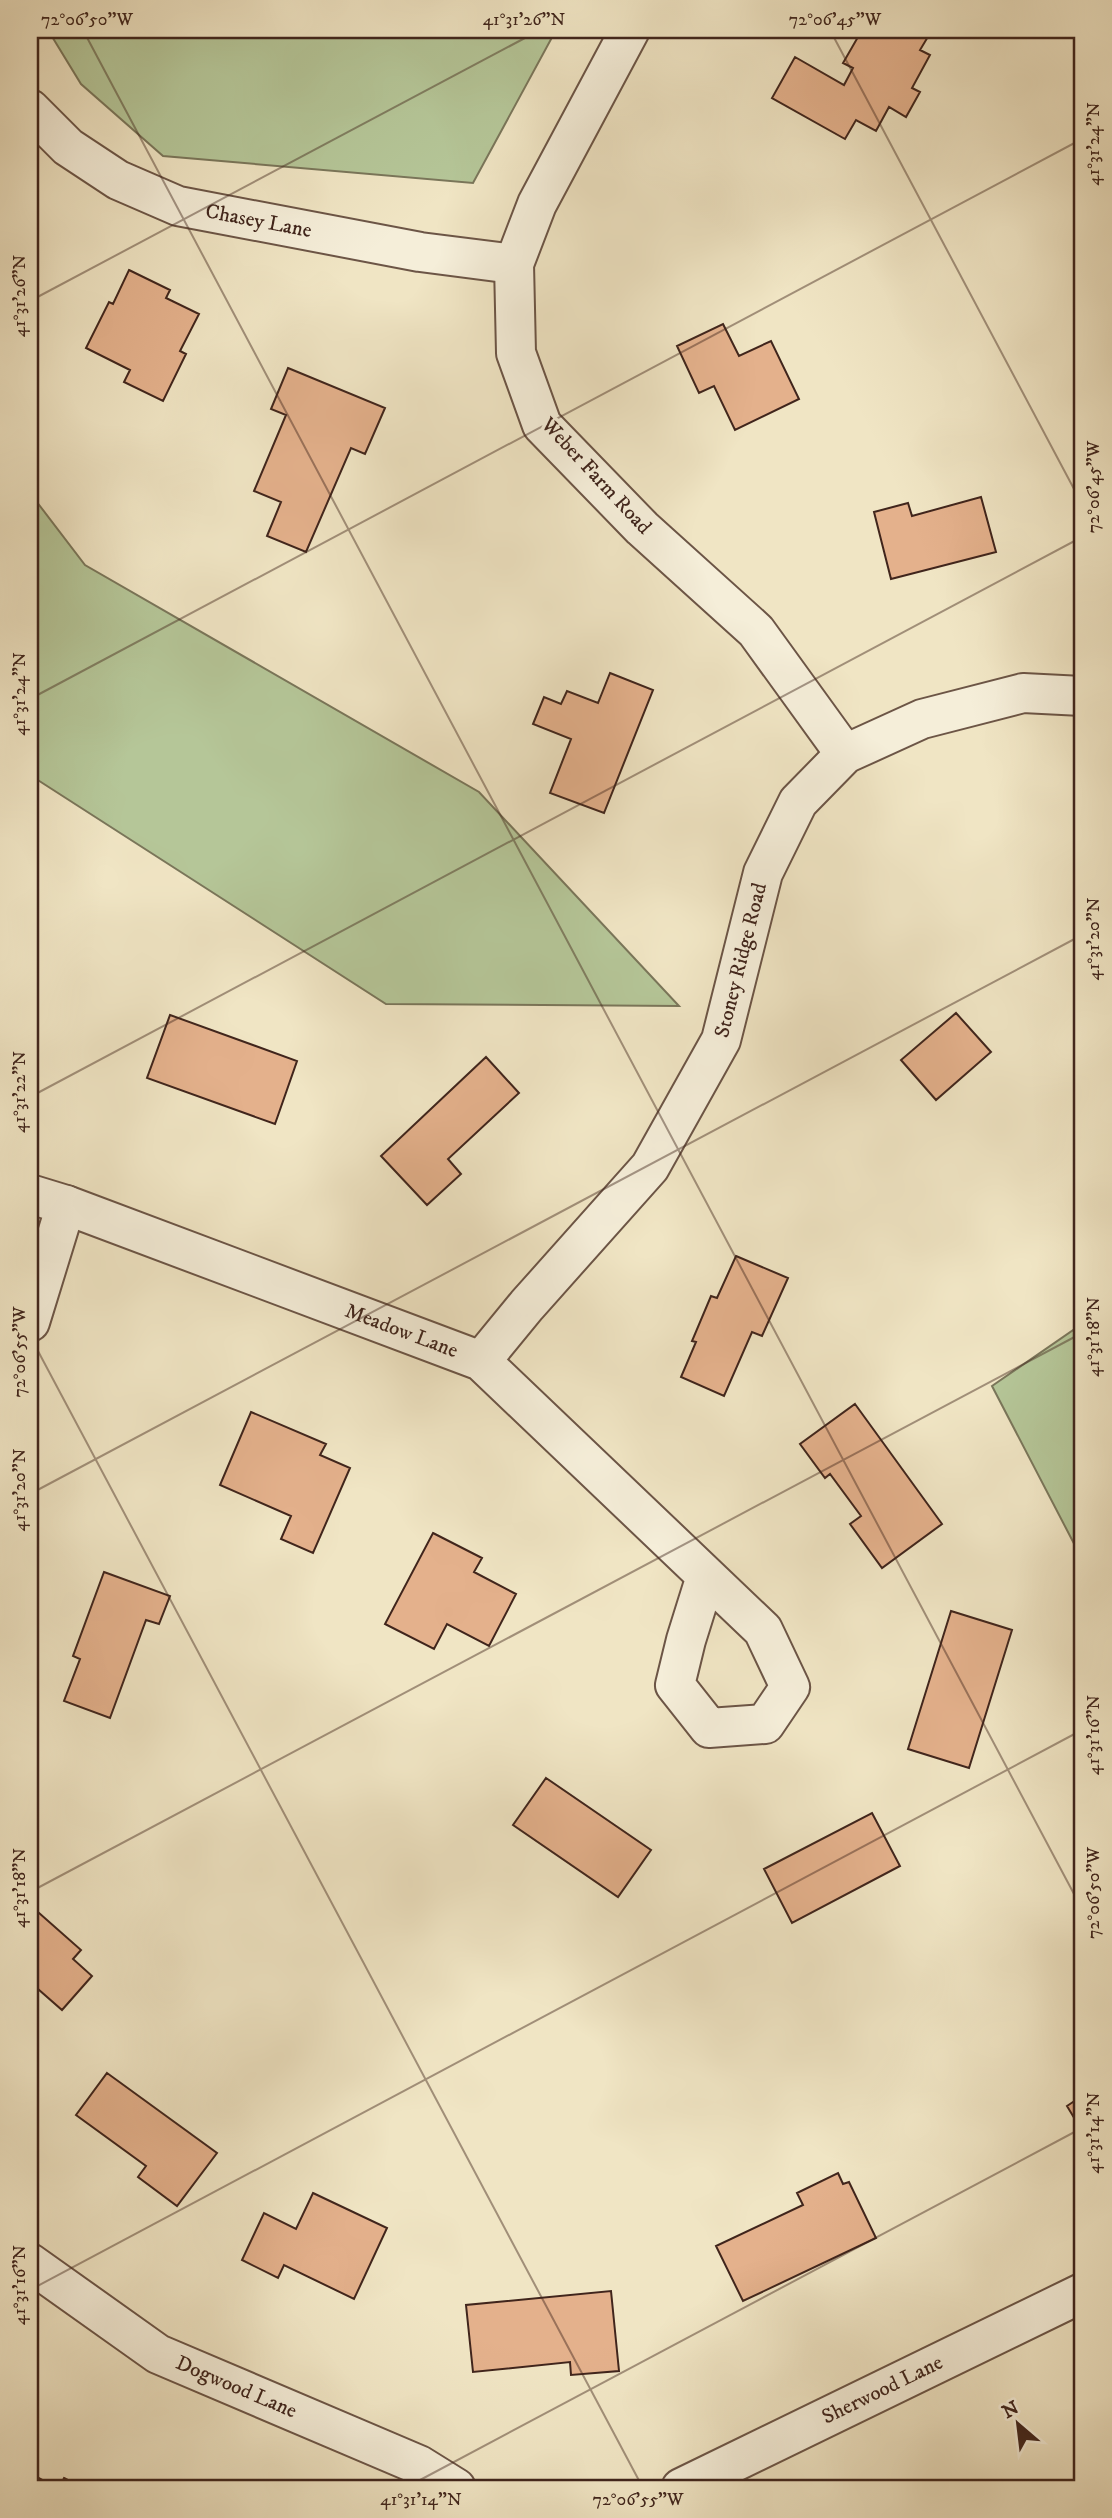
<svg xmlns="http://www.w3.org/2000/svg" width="1112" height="2518" font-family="'IM FELL DW Pica',serif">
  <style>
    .green { fill: #b5c698; stroke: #7a765a; stroke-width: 2 }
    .building { fill: #e4b18c; stroke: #40251c; stroke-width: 2 }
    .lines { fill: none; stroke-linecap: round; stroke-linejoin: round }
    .minor-casing { stroke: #6c5546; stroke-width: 42 }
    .minor { stroke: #f5eed9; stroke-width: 38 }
    .ticks { fill: none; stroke: #40251c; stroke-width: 2; stroke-opacity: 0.45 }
    .labels { text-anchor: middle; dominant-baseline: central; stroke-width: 7; stroke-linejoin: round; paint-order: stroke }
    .street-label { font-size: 21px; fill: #40251c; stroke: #f5eed9 }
    .neatline { fill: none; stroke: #40251c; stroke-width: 2.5 }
    .ticks-label { font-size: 18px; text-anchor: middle; fill: #40251c }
  </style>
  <rect width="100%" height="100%" fill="#f0e5c4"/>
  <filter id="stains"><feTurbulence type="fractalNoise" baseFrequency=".00286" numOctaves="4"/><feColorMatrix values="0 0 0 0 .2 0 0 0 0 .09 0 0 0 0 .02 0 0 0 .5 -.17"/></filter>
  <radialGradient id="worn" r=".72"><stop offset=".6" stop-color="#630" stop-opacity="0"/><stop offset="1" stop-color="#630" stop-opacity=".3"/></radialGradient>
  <path class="green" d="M48,30H556L473,183L163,156L81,84Z
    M30,493L85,565L479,792L679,1006L386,1004L30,775Z
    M1082,1324V1559L992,1386Z"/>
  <path class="building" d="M862,30H932L920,50L930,55L912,88L920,92L906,117L889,107L876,131L856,120L845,139L772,98L795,57L844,85L853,68L843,63Z
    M129,270L170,290L166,298L199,314L180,351L186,354L163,401L124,382L130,370L86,348L109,302L113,304Z
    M723,324L739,356L771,341L799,399L735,430L714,386L699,393L677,346Z
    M288,368L385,408L365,454L351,448L306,552L267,536L281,502L254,491L286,415L271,409Z
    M981,497L996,552L891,579L874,512L908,503L912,516Z
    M610,673L653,690L604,813L550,793L571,739L533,724L544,697L561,704L567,691L598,703Z
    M956,1013L991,1052L936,1100L901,1060Z
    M170,1015L297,1061L275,1124L147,1078Z
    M486,1057L519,1093L448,1159L461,1174L427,1205L381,1156Z
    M736,1256L788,1278L762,1336L752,1332L724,1396L681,1377L696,1342L692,1341L711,1296L717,1298Z
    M855,1404L942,1524L882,1568L850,1524L861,1516L830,1474L825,1478L800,1444Z
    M251,1412L326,1444L320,1455L350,1468L313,1553L281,1539L291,1516L220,1485Z
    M433,1533L482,1558L474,1572L516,1594L489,1646L447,1624L434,1649L385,1624Z
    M104,1572L170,1596L159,1624L146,1620L110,1718L64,1701L80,1659L73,1656Z
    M951,1611L1012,1630L969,1768L908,1749Z
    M546,1778L651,1850L618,1897L513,1825Z
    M872,1813L900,1866L792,1923L764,1869Z
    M30,1905L81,1950L73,1959L92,1976L62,2010L30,1982Z
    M107,2073L217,2153L177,2206L138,2177L146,2166L76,2115Z
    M1082,2096V2131L1067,2106Z
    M838,2173L843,2184L849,2182L876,2238L743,2301L716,2246L803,2205L797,2193Z
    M313,2193L387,2228L354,2299L284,2265L278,2278L242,2260L264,2213L296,2229Z
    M611,2291L619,2371L571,2375L570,2362L473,2372L466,2305Z
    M30,2473L57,2488H30Z
    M64,2478L83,2488H59Z"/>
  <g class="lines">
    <defs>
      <g id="minor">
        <path d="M630,30L537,204L514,264L516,353L542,425L642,528L756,631L845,754"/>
        <path id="s1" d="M30,109L68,147L118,180L178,206L420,252L514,264"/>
        <path id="s2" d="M30,1194L66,1205L481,1361L763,1630L790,1687L765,1724L709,1728L675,1685L686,1640L706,1576"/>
        <path d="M30,1322L66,1205"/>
        <path id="s3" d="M481,1361L527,1305L650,1167L721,1040L763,873L798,802L845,754L922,719L1023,693L1082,696"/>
        <path id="s4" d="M30,2263L158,2354L419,2465L456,2488"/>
        <path id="s5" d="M681,2488L1082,2293"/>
      </g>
    </defs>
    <use href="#minor" class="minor-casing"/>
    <use href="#minor" class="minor"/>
  </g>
  <path class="ticks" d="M83,30L1082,1909M830,30L1082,504M30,301L540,30M30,699L1082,139M30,1097L1082,537M30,1336L643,2488M30,1494L1082,935M30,1892L1082,1333M30,2290L1082,1730M405,2488L1082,2128"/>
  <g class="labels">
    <g class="street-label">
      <text stroke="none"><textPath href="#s1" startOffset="261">Chasey Lane</textPath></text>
      <text transform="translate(596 476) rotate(47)">Weber Farm Road</text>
      <text stroke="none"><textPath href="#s3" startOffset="485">Stoney Ridge Road</textPath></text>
      <text stroke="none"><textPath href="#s2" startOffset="396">Meadow Lane</textPath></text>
      <text stroke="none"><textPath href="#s4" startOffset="242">Dogwood Lane</textPath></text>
      <text stroke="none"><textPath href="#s5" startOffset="224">Sherwood Lane</textPath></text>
    </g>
  </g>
  <rect width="1112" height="2518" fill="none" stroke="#f0e5c4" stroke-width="77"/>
  <g transform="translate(1018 2424) rotate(332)" stroke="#f5eed9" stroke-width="5" paint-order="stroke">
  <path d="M0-5L12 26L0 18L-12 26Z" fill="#40251c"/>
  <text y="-10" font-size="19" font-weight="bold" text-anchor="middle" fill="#40251c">N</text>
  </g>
  <rect x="38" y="38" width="1036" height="2442" class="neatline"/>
  <g class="ticks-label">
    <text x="87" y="25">72°06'50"W</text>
    <text x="524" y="25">41°31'26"N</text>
    <text x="835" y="25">72°06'45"W</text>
    <text transform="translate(1093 144) rotate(-90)" y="6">41°31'24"N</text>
    <text transform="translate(19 296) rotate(-90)" y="6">41°31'26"N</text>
    <text transform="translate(1093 487) rotate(-90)" y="6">72°06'45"W</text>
    <text transform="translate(19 694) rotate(-90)" y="6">41°31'24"N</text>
    <text transform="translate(1093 939) rotate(-90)" y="6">41°31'20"N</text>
    <text transform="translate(19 1092) rotate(-90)" y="6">41°31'22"N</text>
    <text transform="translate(1093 1337) rotate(-90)" y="6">41°31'18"N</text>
    <text transform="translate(19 1352) rotate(-90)" y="6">72°06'55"W</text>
    <text transform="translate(19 1490) rotate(-90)" y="6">41°31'20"N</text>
    <text transform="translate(1093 1735) rotate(-90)" y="6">41°31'16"N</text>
    <text transform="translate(19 1888) rotate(-90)" y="6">41°31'18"N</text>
    <text transform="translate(1093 1893) rotate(-90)" y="6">72°06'50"W</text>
    <text transform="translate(1093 2133) rotate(-90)" y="6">41°31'14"N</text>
    <text transform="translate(19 2285) rotate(-90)" y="6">41°31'16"N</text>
    <text x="421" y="2505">41°31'14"N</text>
    <text x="638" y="2505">72°06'55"W</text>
  </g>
  <rect width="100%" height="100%" filter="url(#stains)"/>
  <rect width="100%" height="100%" fill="url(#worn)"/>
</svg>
